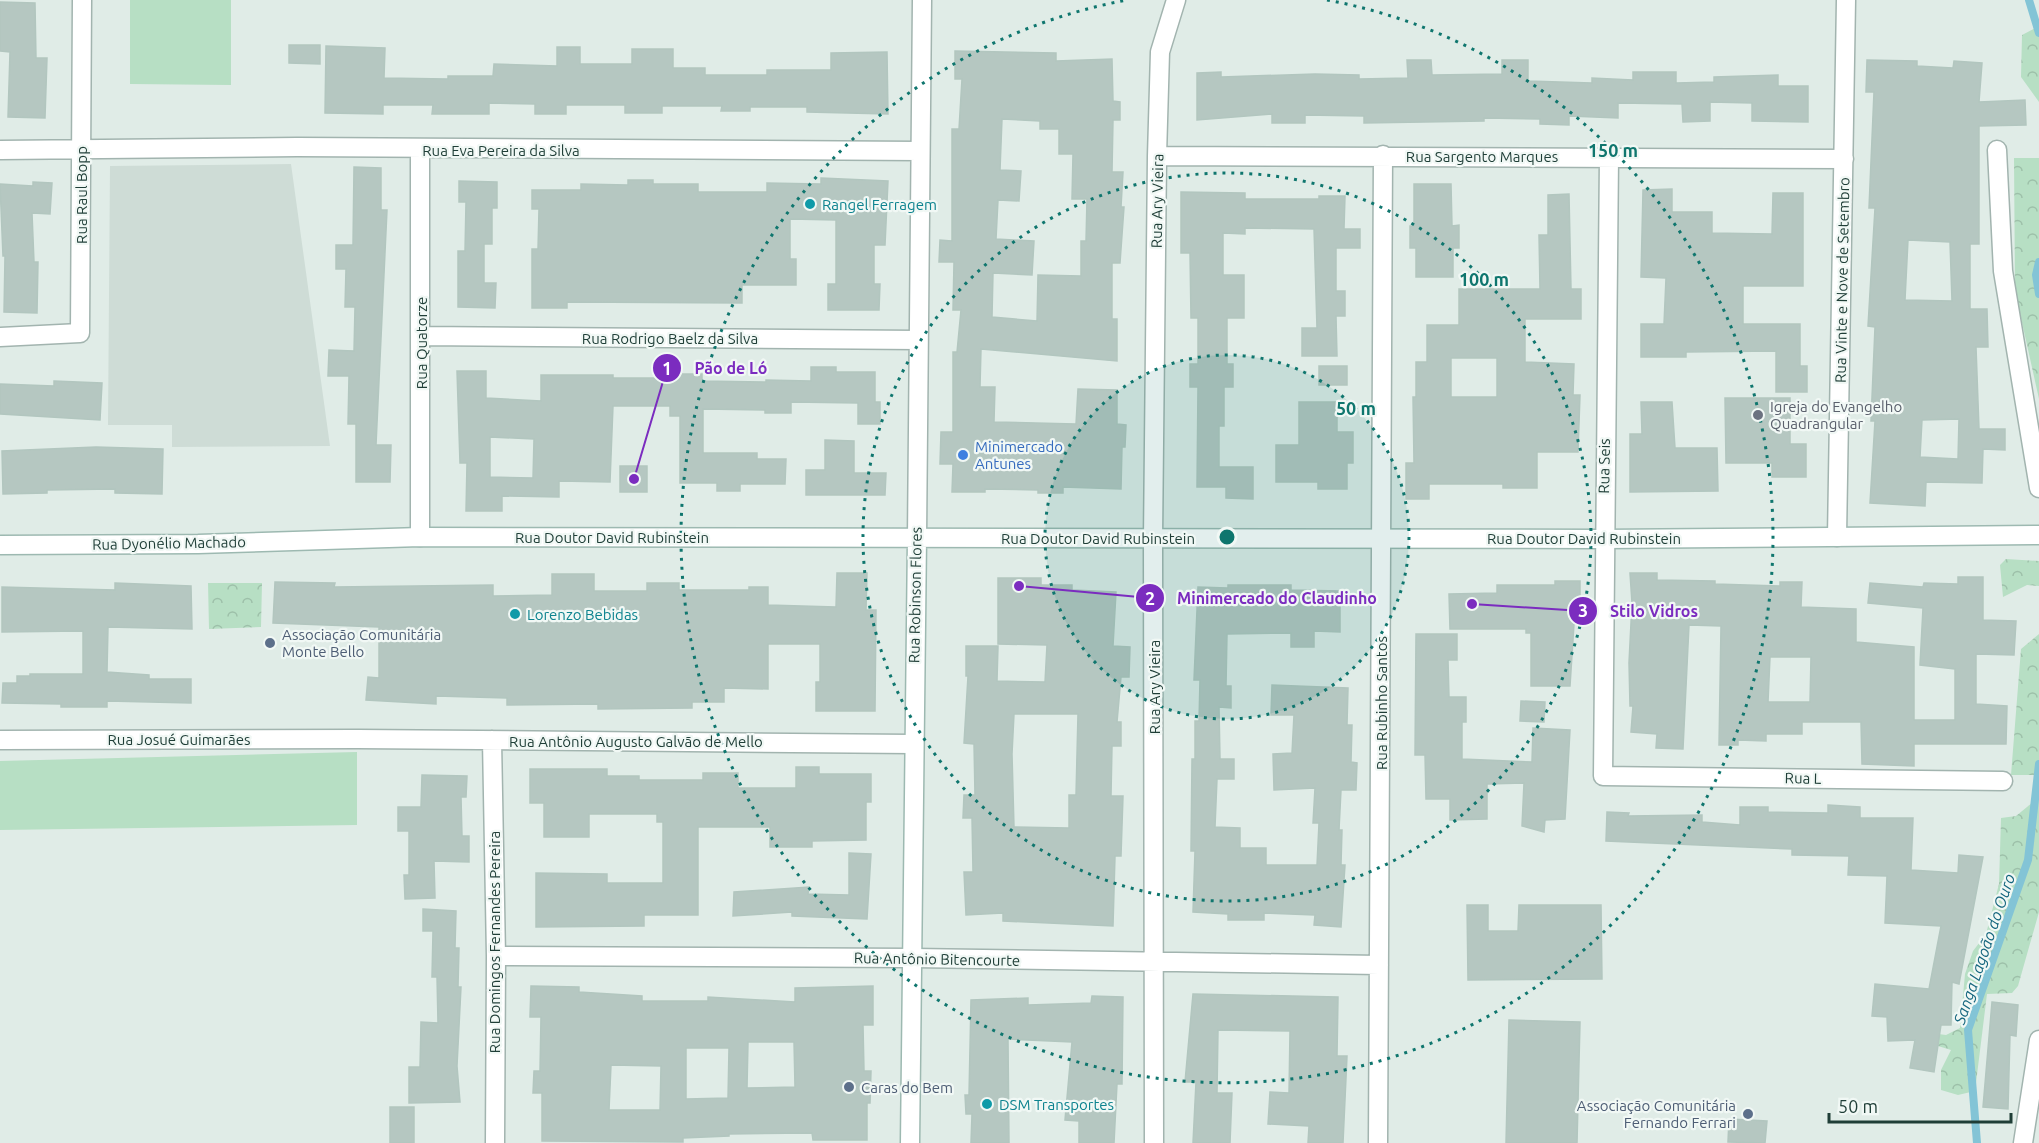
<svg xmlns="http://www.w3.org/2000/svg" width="2039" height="1143" font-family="Ubuntu,sans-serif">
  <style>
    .built { fill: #cedcd6 }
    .green { fill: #b7dfc4 }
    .forest { fill: url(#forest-crowns) }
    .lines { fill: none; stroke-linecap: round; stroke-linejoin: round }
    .stream { stroke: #83c4d6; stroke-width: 8 }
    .building { fill: #b5c7c1; stroke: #b2c6bf; stroke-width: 1.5; fill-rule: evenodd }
    .street-casing { stroke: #a2b4af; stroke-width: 21 }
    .secondary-casing { stroke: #9db9b1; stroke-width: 21 }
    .street { stroke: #fff; stroke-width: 18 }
    .secondary { stroke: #fff; stroke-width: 18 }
    .ring { fill: none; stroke: #0f766e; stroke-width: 3; stroke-dasharray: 3 6 }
    .culture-dot { fill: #0f9aa8; stroke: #f1f8f5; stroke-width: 2 }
    .worship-dot { fill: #6b7280; stroke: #f1f8f5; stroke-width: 2 }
    .shop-dot { fill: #3f7fe0; stroke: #f1f8f5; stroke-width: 2 }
    .service-dot { fill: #5c6f8a; stroke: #f1f8f5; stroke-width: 2 }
    .labels { text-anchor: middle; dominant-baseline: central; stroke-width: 4.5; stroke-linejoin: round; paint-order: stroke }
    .street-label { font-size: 15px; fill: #1f3e37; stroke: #f1f8f5 }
    .culture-label { font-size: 15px; fill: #0d838f; stroke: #f1f8f5; text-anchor: start }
    .worship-label { font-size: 15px; fill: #5b616d; stroke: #f1f8f5; text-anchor: start }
    .shop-label { font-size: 15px; fill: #366cbe; stroke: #f1f8f5; text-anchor: start }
    .service-label { font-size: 15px; fill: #4e5e75; stroke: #f1f8f5; text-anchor: start }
    .water-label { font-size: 16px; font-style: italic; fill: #15667e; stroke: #f1f8f5 }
    .centre { fill: #0f766e; stroke: #f1f8f5; stroke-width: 3 }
    .ring-label { font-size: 18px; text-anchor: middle; font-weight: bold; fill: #0f766e; stroke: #f1f8f5; stroke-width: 4.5; stroke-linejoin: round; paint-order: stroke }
    .leader { fill: none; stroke: #7b2cbf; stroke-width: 2 }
    .callout-dot { fill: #7b2cbf; stroke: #f1f8f5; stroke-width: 2 }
    .mark-label { font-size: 18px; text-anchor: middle; font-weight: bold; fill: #fff }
    .callout-label { font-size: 16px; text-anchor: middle; font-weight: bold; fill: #7b2cbf; stroke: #f1f8f5; stroke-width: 4.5; stroke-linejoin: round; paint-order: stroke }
  </style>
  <defs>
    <pattern id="forest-crowns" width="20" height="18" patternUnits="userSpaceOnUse" patternTransform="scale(1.5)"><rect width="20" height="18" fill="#b7dfc4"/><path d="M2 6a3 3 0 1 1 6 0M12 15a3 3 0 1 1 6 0" fill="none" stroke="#9dc0a9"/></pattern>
  </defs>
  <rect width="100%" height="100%" fill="#e0ece7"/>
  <path class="built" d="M291,164L330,446L172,447V425H108L110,166Z"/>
  <path class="green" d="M130,0H231V85L130,84Z
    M357,752V825L0,830V761Z"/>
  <path class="forest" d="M2039,26V102L2021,77L2022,35Z
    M2014,158H2039V399L2015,291Z
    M2006,559L2039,561V586L2027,585L2003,597L2000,565Z
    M208,583H262L261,627L209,629Z
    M2039,634V775H2011L2021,649Z
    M2039,797V912L2018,986L2012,993L1987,994L1975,1091L1958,1095L1941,1090V1070L1951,1050L1912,1038L1915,1031L1946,1035L1960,1028L1965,974L1973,951L1986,934L1999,884L2001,818L2016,816Z"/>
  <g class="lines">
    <path class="stream" d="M2029,0L2039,33
      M2039,262L2036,275L2039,294
      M1977,1143L1968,1030L2028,860L2039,764"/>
  </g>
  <path class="building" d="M0,2L35,3L36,58H47L45,118L8,117L10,52L0,51Z
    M289,45H320V64L289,63Z
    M326,46L385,48L384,78L448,79V76H493L494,64L557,66V47H580V64H632V49H673V68H705V75H767V70H831V53L887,52L888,114L807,112V107H750V111H721L722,106H662V113H625V105H566V114H535V104L489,103V114H432L433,105H383V114L325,113Z
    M955,51L1056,53V61L1112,59L1113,101L1120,102V120H1113L1112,172H1123L1121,207H1124L1120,263H1112V319H1117V361L981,349L980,387H995L994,422L1076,424L1078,389L1117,390V424L1126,425L1125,447H1122L1121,489L1063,487V493H1038V490L985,489V492H952L953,464H940L941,432H953V352H957L961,310H953L954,262H939L940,240L952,241V129H959L962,79H955ZM1002,119L1040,121V129H1059V154H1073L1072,199H1087L1086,241H1081V276L1038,275L1037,321L992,317L993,273L1032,275L1034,241L996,239L998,200L1019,201L1021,171L1000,170Z
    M1407,60H1431L1432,75L1502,74V60H1528V81L1592,83V78L1633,80V72H1676V83L1714,82V77L1778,75V86H1808V122L1752,121V103L1710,102V121L1683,122L1682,104L1618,103V118L1569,116V125L1540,124V119L1484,118V121L1364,123V116L1305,115V123H1272V114L1197,120V73L1221,72V77L1315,74L1359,75V79L1408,78Z
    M1867,60L1917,61V66L1953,68L1954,61L1982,63L1979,102L2025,100L2026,125L1979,126V244H1970V309H1987L1988,347H1976L1979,429H2005V450L1983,449L1982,483L1926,482L1925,506L1870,503L1875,421H1871L1875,327L1868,326L1875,208H1869L1874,92H1866ZM1908,240L1950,242L1952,301L1905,300ZM1959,419L1958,459L1920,457L1922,420Z
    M354,167L381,168V210H387L376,445H391L390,482H356V424H348L349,376H328L329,350L354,351L355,307H345L346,269H336V245H353Z
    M821,178L888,181L885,245H874V284H880L879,310H828V284H836V220L790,219V259H796V285H742V303L567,302V308H532V249H538L539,209H532V190H581V184L628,185V180H653V184H698V192H767V183L821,184Z
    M459,181L497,182V208H492V244H484V283H496L495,308L458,307V251H465L466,202H459Z
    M33,182L52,183L50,214L32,213L34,262H38L37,313L4,312L5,256H3L0,184L33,186Z
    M1414,184H1451L1452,226L1459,225V248H1453V277H1416V248H1410V226H1414Z
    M1672,189V212H1712V233L1772,234L1773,193H1803V286H1743V324H1800V366H1807V392H1776V351L1686,352V357H1641V324H1664L1666,278L1641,277L1643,190Z
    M1181,192L1245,193V199H1319V196H1345L1344,229H1360V248H1336V291H1345V316H1336L1337,356H1302V328H1317L1314,229L1245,228V234L1223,233V275H1244V318H1227V364H1233V387H1224V426H1219V467H1253V499L1226,498V487H1197L1198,387H1190V364H1198V318H1191L1190,253H1181Z
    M1569,194L1571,289H1581V319H1525V362L1574,364L1573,395H1580L1578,452H1537V488H1503V484H1429V499H1406V463H1414L1413,397H1416V362H1427V325H1459V289H1540L1539,235H1548V195ZM1451,358H1497V397H1451Z
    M1319,366H1347V385H1319Z
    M811,367H836V372H875V402H880V424H858V403L791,402V413H765V410L703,409V453H757V459H786L785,484H740V491H717V483H680V416H670V406H613L610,482L559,481V497L502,496V511H466L467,463H460L457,371H486V398L541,401V375H613V378H670V374H702V381L766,382V380L811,381ZM490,437L534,439L533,478L490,477Z
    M54,381L102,383L100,420L0,414V384L54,386Z
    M1725,398H1790V444H1806V477H1772V463H1726Z
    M1299,402H1337V432H1353V463H1347V489H1318V482H1276V445H1299Z
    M1641,402H1672L1675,448H1717L1718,491L1630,492V434H1642Z
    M825,440L854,441V473H886L885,495H806V470H825Z
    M96,447L163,449L162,494L115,493V489L47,490V493L3,494L2,451Z
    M620,466H647V492H620Z
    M837,573H867L866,610H876L875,711H816V682H820V644H768V689L724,688V702H692V708L598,709V704L507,705V698L436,696V704L366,700L368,677L379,678V627L273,623L275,582L335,583L334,587L493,585V596L552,595V574H594V591H647V583H679V590H749V587H768V605L836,607Z
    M1630,573H1657V580L1715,581V584L1780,586V582H1802L1801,607L1856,609V642L1914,647V720H1955V669L1920,665L1923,608L1868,603L1870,583L1923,587L1924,583L1958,584V577H1983V620L2016,621L2014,655L1976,654V704L2007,706L2006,744H1914V766L1862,764L1861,722H1802V734H1766V741L1738,740V745H1719L1721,626L1689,625L1683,749L1656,748L1657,734L1631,732L1633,706H1630L1629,663L1632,603ZM1770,657H1811L1810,702H1768Z
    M998,578H1041V585H1072V590L1116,592L1113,646L1130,647L1129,677H1121L1117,722H1121V746H1112L1111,796H1123L1121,856H1115L1113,926L1003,921V913L966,915L964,872H973L972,818H963L964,795H975L974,744L964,743L968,676H966V646H998L997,681L1045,682L1047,645L998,644ZM1014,714H1078L1076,795H1069V828L1014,827L1012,754Z
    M1555,581H1580V624H1574L1570,686H1531V633H1526V629H1450L1449,594L1497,593V585H1555Z
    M115,583L191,586L192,629L108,627L107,672L149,675V679H191V703L107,701V707H61V704L2,703L3,683H17V676H30V674H83V631L2,632V587L115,590Z
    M1228,585H1291V590L1340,591V632L1314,631V647H1291V633L1227,634L1226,686H1231V708L1219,707L1220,759H1234V779H1217L1215,827L1240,828V848H1266V865H1317L1319,823H1313L1315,788L1274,790L1273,754L1292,753L1294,715H1271L1272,685L1348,688L1347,725H1352L1351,762L1357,763L1356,790H1341L1339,830H1342L1341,865H1345L1341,927L1314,925L1315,915L1264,913V920H1228V914L1193,912L1195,851H1191L1192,759H1195V721H1199L1200,680H1194L1198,587L1228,588Z
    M1416,634H1457V660H1448L1449,697H1466V722H1462V759L1532,762L1533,728L1570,730L1565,819L1545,820L1544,832L1522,826L1524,783L1487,784V819L1450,820V799H1426L1425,755H1415Z
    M1521,701L1545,702L1544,722L1520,721Z
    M796,767H819V774H871V802H866V840L812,841V847H770V827H698V915H644V926L536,927V873L607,874V883H663V822H657V814H589V837H544V803H530V769H607V776H639V780H703V773H738V788H796Z
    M422,775L467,776L466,797H461L462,836H469V862L434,861L435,898L405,899L404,875H409V831H398V807H421Z
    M1828,805L1860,807V818H1913L1911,870L1958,873L1959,855L1983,857L1959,984L1952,982L1951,1025H1941L1934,1072L1910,1068L1915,1040L1888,1041L1887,1017L1872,1016L1875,984L1929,989L1941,926L1885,923L1887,876L1848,875L1849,856L1792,855V849L1606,841L1607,812L1629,813L1628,816L1702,815V822L1740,825V807H1768V812L1828,813Z
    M849,853L871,854L867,919L792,916V912L733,916L734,892L809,887L808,894L849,895Z
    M1467,905H1488V931H1518L1519,905H1601L1602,979L1468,980Z
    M423,909L456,911L455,948H459L458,987H461L457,1066L460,1102L409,1103V1067H420L421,1022L438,1023L437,977H432L433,931H423Z
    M531,986L579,987V992L642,996V1001H708V997L795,1002V988L873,986V1025H863L864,1071H871L870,1103H867V1140H813L812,1133L729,1134V1136L683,1138V1142L542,1141V1093H533L534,1071H540L541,1017H530ZM748,1042H794L795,1087L747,1088ZM686,1048H729L728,1098L686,1099ZM611,1065L661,1066L660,1110H609Z
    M1193,994L1338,997L1337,1056H1347L1343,1143H1308L1309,1126L1268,1124L1270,1092L1289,1093L1290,1031L1218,1030L1217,1093H1232L1230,1143H1193L1196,1082H1185Z
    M1092,996L1123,997L1122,1084H1117L1114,1143H1079V1121L1065,1120L1072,1042L1008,1039L1009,1143H971L972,1114H966L965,1095H969L971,1000L1028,998V1005L1091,1003Z
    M1992,1002L2018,1005L2016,1036L2010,1035L2008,1109L1983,1107Z
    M1509,1020L1580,1022L1577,1143H1506Z
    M390,1107H414V1143H390Z
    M1729,1119L1767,1121L1765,1143L1728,1142Z"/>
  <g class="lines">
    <defs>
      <path id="street" d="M0,150L297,147L920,151
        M1997,150L2003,271L2039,488
        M1157,156L1844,159
        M1609,157L1603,776L2003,781
        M422,336L918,340
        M0,337L80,333L82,0
        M420,537V150
        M1837,537L1846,0
        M917,538L922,0
        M0,740L358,739L913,744
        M492,740L496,956L495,1143
        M496,956L913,958L1379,965
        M1154,1143L1153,539L1157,156L1160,52L1176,0
        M1378,1143L1383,155
        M2023,1143L2039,1040"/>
      <path id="secondary" d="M0,545L198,544L420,537L1603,539L2039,535
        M910,1143L917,538"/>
    </defs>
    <use href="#street" class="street-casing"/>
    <use href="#secondary" class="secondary-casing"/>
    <use href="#street" class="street"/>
    <use href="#secondary" class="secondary"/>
  </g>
  <circle cx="1227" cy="537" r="182" fill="#0f766e" fill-opacity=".12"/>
  <g class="ring">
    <circle cx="1227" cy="537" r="182"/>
    <circle cx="1227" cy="537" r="364"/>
    <path d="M1327 0A546 546 0 1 1 1127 0"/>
  </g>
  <g class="culture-dot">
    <circle cx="810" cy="204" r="6"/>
    <circle cx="515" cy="614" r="6"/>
    <circle cx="987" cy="1104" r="6"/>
  </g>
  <circle class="worship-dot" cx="1758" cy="415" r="6"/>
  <circle class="shop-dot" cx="963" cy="455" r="6"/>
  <g class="service-dot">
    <circle cx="270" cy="643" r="6"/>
    <circle cx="849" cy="1087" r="6"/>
    <circle cx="1748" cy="1114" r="6"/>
  </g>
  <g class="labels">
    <g class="street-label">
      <text x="501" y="150">Rua Eva Pereira da Silva</text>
      <text x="1482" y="156">Rua Sargento Marques</text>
      <text transform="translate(81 195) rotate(-90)">Rua Raul Bopp</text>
      <text transform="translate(1157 201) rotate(-89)">Rua Ary Vieira</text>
      <text transform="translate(1842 280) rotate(-89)">Rua Vinte e Nove de Setembro</text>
      <text x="670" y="338">Rua Rodrigo Baelz da Silva</text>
      <text transform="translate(421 343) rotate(-90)">Rua Quatorze</text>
      <text transform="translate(1604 466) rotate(-89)">Rua Seis</text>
      <text x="612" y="537">Rua Doutor David Rubinstein</text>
      <text x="1098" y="538">Rua Doutor David Rubinstein</text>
      <text x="1584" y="538">Rua Doutor David Rubinstein</text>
      <text transform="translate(169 543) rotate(-1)">Rua Dyonélio Machado</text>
      <text transform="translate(915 595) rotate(-89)">Rua Robinson Flores</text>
      <text transform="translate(1154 687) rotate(-90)">Rua Ary Vieira</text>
      <text transform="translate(1381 703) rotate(-90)">Rua Rubinho Santos</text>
      <text x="179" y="739">Rua Josué Guimarães</text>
      <text x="636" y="741">Rua Antônio Augusto Galvão de Mello</text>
      <text transform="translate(1803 778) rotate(1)">Rua L</text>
      <text transform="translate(494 942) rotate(-90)">Rua Domingos Fernandes Pereira</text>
      <text transform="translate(937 959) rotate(1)">Rua Antônio Bitencourte</text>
    </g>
    <g class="culture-label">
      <text x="822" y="204">Rangel Ferragem</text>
      <text x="527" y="614">Lorenzo Bebidas</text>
      <text x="999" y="1104">DSM Transportes</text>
    </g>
    <g class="worship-label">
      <text x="1770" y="406">Igreja do Evangelho<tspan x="1770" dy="17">Quadrangular</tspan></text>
    </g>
    <g class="shop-label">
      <text x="975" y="446">Minimercado<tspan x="975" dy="17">Antunes</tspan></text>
    </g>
    <g class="service-label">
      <text x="282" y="634">Associação Comunitária<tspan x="282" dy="17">Monte Bello</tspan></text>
      <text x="861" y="1087">Caras do Bem</text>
      <text x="1736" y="1105" text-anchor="end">Associação Comunitária<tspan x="1736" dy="17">Fernando Ferrari</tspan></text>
    </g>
    <g class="water-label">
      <text transform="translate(1984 949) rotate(-71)">Sanga Lagoão do Ouro</text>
    </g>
  </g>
  <circle cx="1227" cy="537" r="9" class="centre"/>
  <g class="ring-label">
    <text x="1613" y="157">150 m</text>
    <text x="1484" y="286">100 m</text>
    <text x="1356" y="415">50 m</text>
  </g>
  <path class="leader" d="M634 479L667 368M1019 586L1150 598M1472 604L1583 611"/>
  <g class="callout-dot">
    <circle cx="634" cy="479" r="6"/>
    <circle cx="1019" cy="586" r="6"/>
    <circle cx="1472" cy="604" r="6"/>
    <circle cx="667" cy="368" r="15"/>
    <circle cx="1150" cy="598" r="15"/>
    <circle cx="1583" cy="611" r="15"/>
  </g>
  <g class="mark-label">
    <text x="667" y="375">1</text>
    <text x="1150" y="605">2</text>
    <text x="1583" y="617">3</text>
  </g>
  <g class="callout-label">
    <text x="731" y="374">Pão de Ló</text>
    <text x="1277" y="604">Minimercado do Claudinho</text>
    <text x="1654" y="617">Stilo Vidros</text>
  </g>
  <path d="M1829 1113v9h182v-9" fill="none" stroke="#1f3e37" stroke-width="3"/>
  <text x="1838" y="1113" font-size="18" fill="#1f3e37" stroke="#f1f8f5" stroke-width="4.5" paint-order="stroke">50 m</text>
</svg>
